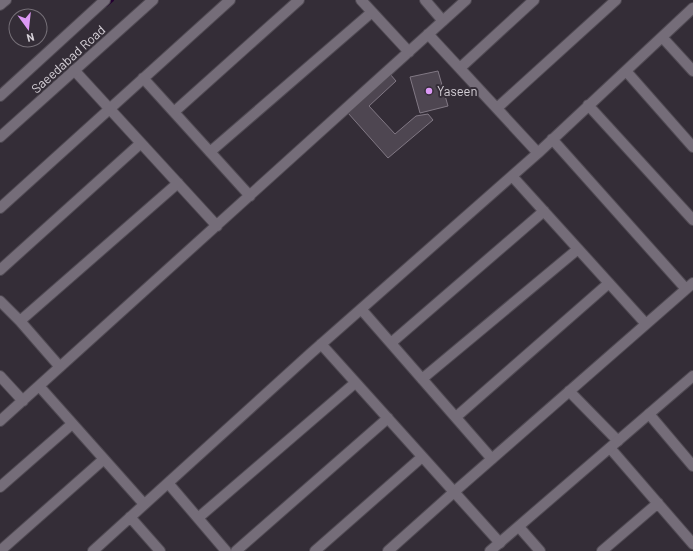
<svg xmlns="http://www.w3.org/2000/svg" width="693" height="551" font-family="Barlow,sans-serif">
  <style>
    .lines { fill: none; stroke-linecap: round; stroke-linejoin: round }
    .stream { stroke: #240030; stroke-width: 4 }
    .building { fill: #4e4651; stroke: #817884 }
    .street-casing { stroke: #504a53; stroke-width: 12 }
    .secondary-casing { stroke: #504a53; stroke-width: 12 }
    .street { stroke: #756d79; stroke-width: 10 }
    .secondary { stroke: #756d79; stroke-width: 10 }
    .poi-dot { fill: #dc99f5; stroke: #342d37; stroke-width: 1.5 }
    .labels { text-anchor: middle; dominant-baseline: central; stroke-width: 4; stroke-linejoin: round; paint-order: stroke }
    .street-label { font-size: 13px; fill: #d6d1d8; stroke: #342d37 }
    .poi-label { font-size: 13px; fill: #d6d1d8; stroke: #342d37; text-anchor: start }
  </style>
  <rect width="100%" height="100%" fill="#342d37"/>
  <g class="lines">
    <path class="stream" d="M106,5L112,0"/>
  </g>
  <path class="building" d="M438,71L448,106L420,113L410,77Z
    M390,74L396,81L369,106L395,134L416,116L428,114L433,120L388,158L348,113Z"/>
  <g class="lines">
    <defs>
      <path id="street" d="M361,0L409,52
        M425,0L443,21
        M0,5L6,0
        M428,34L538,153
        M662,37L693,71
        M460,68L534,0
        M74,70L217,226
        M626,71L693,147
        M143,78L250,196
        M588,105L693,220
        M497,108L616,0
        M174,112L299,0
        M552,139L686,289
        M210,152L372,12
        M512,176L646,324
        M0,208L230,0
        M0,270L141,143
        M0,301L20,321L60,367
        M361,309L492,459
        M20,321L178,183
        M391,343L544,211
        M321,344L500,543
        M0,376L23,401
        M422,379L578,249
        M39,386L144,504
        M569,391L618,441
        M649,414L693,466
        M456,417L609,283
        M0,421L466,0
        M610,448L693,544
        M168,483L226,551
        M0,487L72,424
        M130,517L160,551
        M198,518L355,383
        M519,527L540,551
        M0,551L104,459
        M93,551L310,354L538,153L693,8
        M236,551L388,418
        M315,551L422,457
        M388,551L454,492L693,283
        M602,551L658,503"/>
      <path id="secondary" d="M0,96L105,0
        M0,137L153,0
        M490,551L693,376"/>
    </defs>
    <use href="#street" class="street-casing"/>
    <use href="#secondary" class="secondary-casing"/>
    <use href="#street" class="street"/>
    <use href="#secondary" class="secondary"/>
  </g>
  <circle class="poi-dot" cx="429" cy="91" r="4"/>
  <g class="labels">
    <g class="street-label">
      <text transform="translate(68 59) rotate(-42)">Saeedabad Road</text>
    </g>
    <g class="poi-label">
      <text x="437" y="91">Yaseen</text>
    </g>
  </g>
  <g transform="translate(28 28) rotate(165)"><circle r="19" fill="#342d37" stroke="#756f77"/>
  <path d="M0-3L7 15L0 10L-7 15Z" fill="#dc99f5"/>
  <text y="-6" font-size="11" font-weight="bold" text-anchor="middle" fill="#d6d1d8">N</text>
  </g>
</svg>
